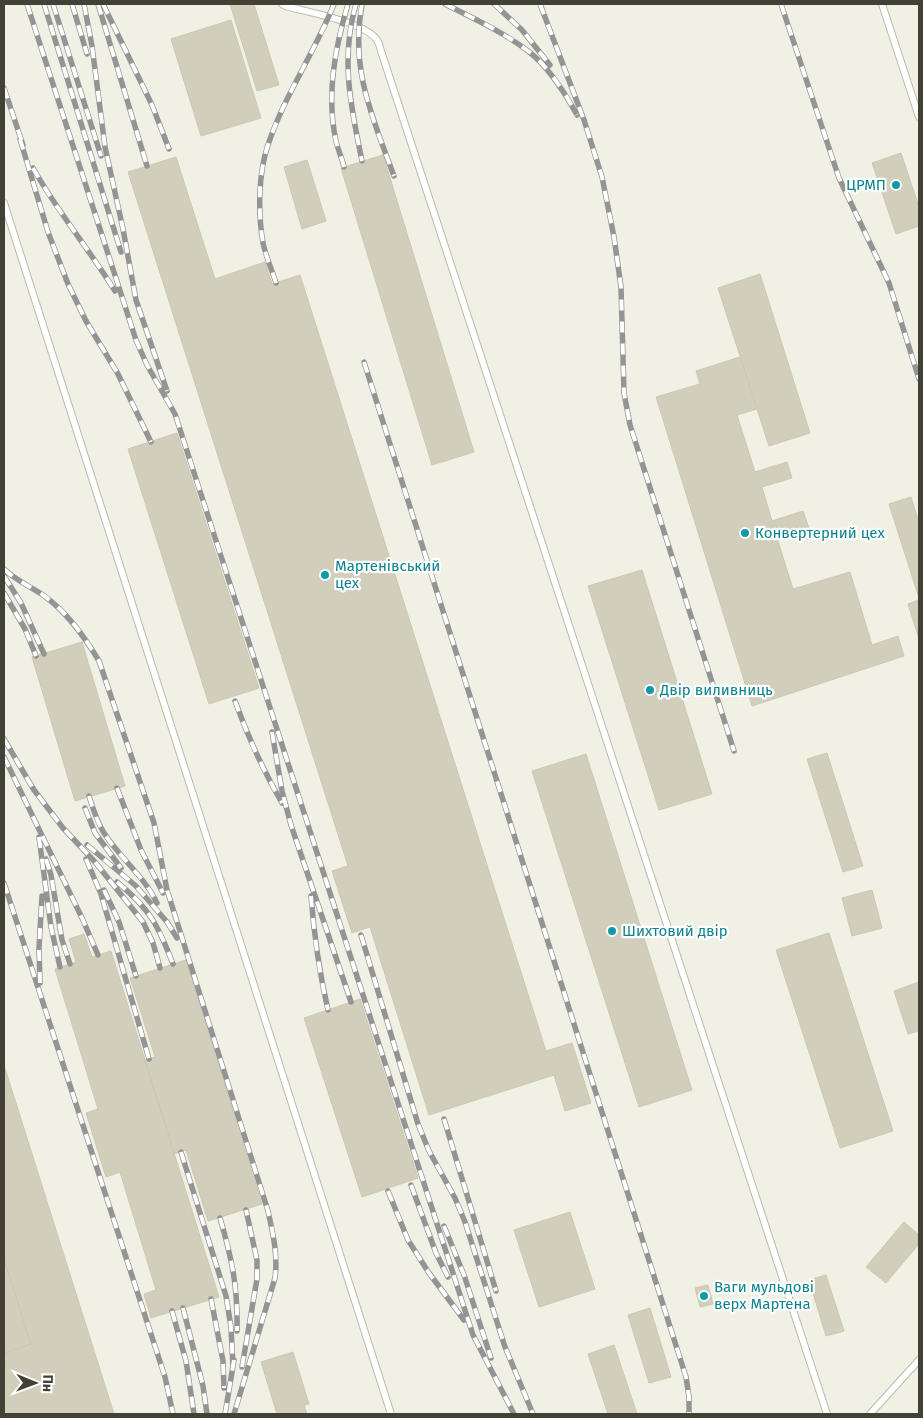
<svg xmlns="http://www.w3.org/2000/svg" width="923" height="1418" font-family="'Fira Sans',sans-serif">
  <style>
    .building { fill: #d1cfbb; stroke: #cbc8b0 }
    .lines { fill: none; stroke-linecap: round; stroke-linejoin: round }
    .service-casing { stroke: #bbbaa9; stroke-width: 8 }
    .service { stroke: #fff; stroke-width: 6 }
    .rail-casing { stroke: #949494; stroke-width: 5.5 }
    .rail { stroke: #fff; stroke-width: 4; stroke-dasharray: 11; stroke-linecap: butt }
    .culture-dot { fill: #0f9aa8; stroke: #fff; stroke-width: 2 }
    .labels { text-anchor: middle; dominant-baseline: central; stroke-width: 4.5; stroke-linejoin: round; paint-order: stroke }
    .culture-label { font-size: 15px; fill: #0d838f; stroke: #fff; text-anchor: start }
  </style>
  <rect width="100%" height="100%" fill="#f0f0e5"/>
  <path class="building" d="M230,4H254L279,85L257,91Z
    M231,20L261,118L201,136L171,39Z
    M901,153L919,207V226L896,234L872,163Z
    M383,155L474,452L432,465L341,168Z
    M176,157L215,279L265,262L272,284L300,275L546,1051L572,1043L591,1103L565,1111L554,1075L429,1115L370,927L352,933L332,871L348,866L128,172Z
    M307,160L326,221L302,229L284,167Z
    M760,274L810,433L769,446L718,288Z
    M740,357L757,409L737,415L755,472L787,462L792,478L762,487L772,521L803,511L809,528L777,538L793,589L850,572L872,645L898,636L904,656L752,706L656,397L700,384L696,371Z
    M177,433L259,688L209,704L128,449Z
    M911,497L919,523V598L889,504Z
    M642,570L712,794L659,810L588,586Z
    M919,600V639L908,604Z
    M82,642L125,786L75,801L32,657Z
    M827,753L863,866L843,872L807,759Z
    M586,754L692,1090L639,1107L532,771Z
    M872,890L882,928L852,936L842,898Z
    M829,933L893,1131L840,1148L776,950Z
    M84,934L92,957L111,951L219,1297L151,1318L144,1294L156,1290L120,1172L106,1177L86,1113L98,1109L55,969L76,962L69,939Z
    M186,960L262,1204L208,1221L186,1150L174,1154L145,1060L155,1057L130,978Z
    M919,982V1031L908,1034L894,991Z
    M360,999L418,1178L362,1197L304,1018Z
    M4,1065L114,1414H4V1368H5L4,1353L31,1344L4,1259Z
    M570,1212L595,1289L539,1307L514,1230Z
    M904,1222L919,1235V1244L886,1283L866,1267Z
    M4,1259L31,1344L4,1353Z
    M826,1275L844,1331L826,1336L809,1280Z
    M708,1285L713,1304L700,1307L695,1288Z
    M650,1308L671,1377L649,1383L628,1315Z
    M614,1345L637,1414H608L588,1354Z
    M293,1352L309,1404L304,1405L307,1414H277L261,1362Z"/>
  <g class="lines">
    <defs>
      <path id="service" d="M282,4L285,6C307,12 365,22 377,40C379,43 380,47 381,51L827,1414
        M882,4L919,117
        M4,203L391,1414
        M870,1414L919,1360"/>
    </defs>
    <use href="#service" class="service-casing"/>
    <use href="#service" class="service"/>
    <defs>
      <path id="rail" d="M27,4L136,340L147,365L175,414L473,1335L514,1414
        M44,4L121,252
        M53,4L101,156
        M72,4L87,54
        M84,4L92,46L105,147L123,229L136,300L167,391
        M98,4L147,166
        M103,4L152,105L169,149
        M356,4C340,59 351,107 362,161
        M362,4C350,69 372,116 394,176
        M445,4C473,18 503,32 528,51C549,67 565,93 577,115
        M494,4L522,30L550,65
        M540,4L584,120L602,177L614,237L621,287L624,393L630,425L734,751
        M781,4L839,178L889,283L919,379
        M4,88L23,145
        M20,139L48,232L68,284L86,321L118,374L151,442
        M344,167C342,158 338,150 336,141C326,95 335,48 348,4
        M33,168C57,211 89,249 115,291
        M276,283C272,270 266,257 263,243C258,214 258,174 268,145C284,96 315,52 334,4
        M364,362L686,1377L689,1397V1414
        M4,569C15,580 30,586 43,595C67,612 84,636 99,661L154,823L167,890L268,1211C273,1234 278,1254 275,1278L234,1414
        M4,576L21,603L44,654
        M4,593L25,629L36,656
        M235,701C248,737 263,770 282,803
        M272,732L282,791L291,825L351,1002
        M4,739L34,790L63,828L95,862L143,922L153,943L160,968
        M4,757L82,918L98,955
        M117,788L141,850L163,893
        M89,796C93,809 97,822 104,833C120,858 144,876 157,903
        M85,808L95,833L121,868
        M39,837L51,927L60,967
        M87,845L136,886L167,922L177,938
        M46,859L51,875L62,940L70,964
        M86,859L101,894L149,1059
        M117,882C150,909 158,925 173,964
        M4,883L165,1377L173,1414
        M104,890L119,922L136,976
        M311,896C314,935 319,971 328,1010
        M361,935L418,1124L429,1151L455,1198L465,1222L505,1347L533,1414
        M40,983L39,948L42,896
        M444,1119L496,1291
        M181,1152L226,1296L231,1327L233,1367
        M411,1185L436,1253L448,1277
        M388,1191L408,1240L429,1273L464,1320
        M220,1218C232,1259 238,1287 237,1331
        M444,1226L464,1275L491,1358
        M211,1299L223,1361L224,1388
        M183,1308L203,1386L207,1414
        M172,1311L186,1361L194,1414
        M242,1367L257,1279V1260L246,1210
        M225,1414L234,1360"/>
    </defs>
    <use href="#rail" class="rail-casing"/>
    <use href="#rail" class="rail"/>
  </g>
  <g class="culture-dot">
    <circle cx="896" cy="185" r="5"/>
    <circle cx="745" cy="533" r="5"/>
    <circle cx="325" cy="575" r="5"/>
    <circle cx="650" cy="690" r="5"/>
    <circle cx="612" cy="931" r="5"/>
    <circle cx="704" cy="1296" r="5"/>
  </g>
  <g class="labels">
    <g class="culture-label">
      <text x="886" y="185" text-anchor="end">ЦРМП</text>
      <text x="755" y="533">Конвертерний цех</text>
      <text x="335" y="566">Мартенівський<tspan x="335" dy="17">цех</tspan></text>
      <text x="660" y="690">Двір виливниць</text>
      <text x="622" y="931">Шихтовий двір</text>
      <text x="714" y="1287">Ваги мульдові<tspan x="714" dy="17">верх Мартена</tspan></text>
    </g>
  </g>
  <rect width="923" height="1418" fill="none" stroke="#424135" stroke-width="10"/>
  <g transform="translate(35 1383) rotate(91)" stroke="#ffffff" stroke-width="4" paint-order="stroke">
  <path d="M0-4L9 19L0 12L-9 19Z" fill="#424135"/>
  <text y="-8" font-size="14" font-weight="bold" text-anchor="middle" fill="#424135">Пн</text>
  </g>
</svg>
